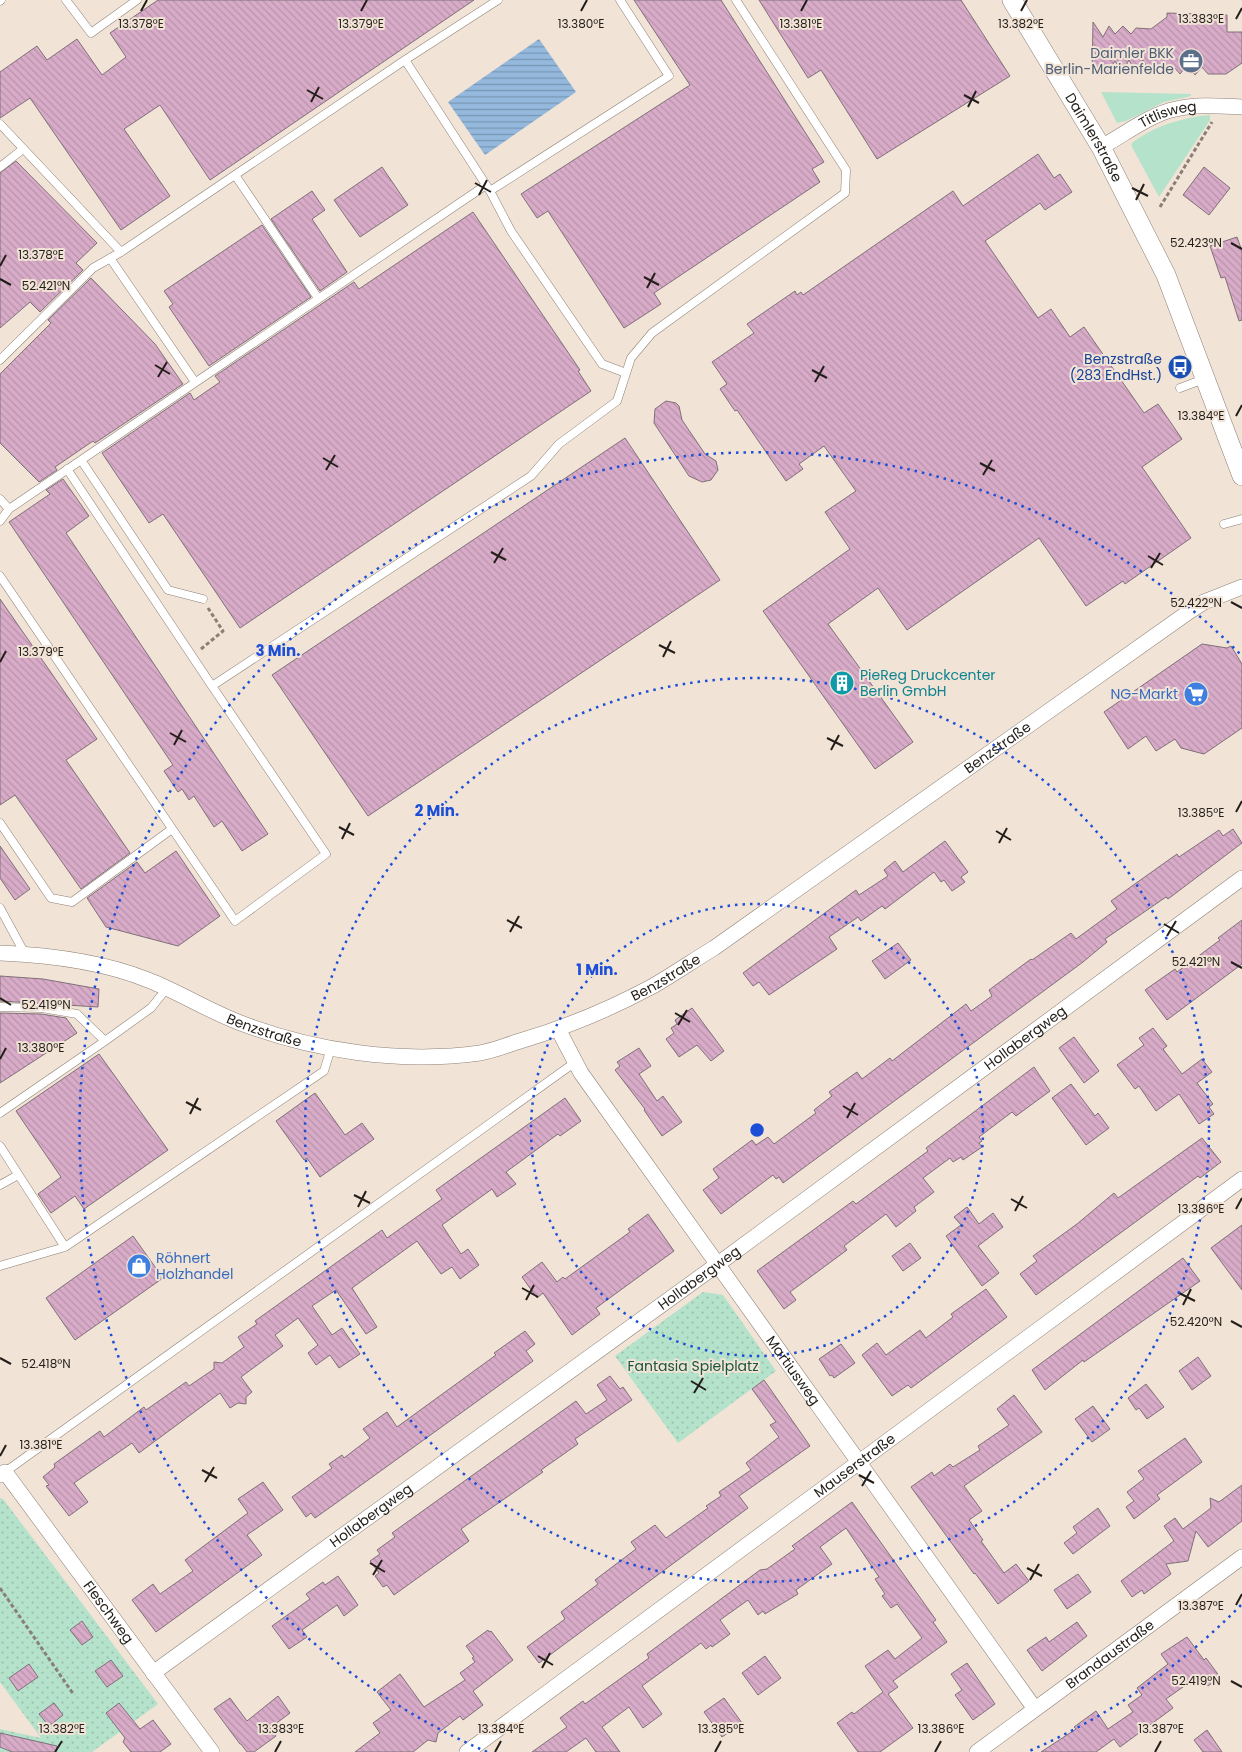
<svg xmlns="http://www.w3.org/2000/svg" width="1242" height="1752" font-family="Poppins,sans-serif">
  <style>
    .grass { fill: #b4e2ca }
    .park { fill: url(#park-dots) }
    .water { fill: url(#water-rules) }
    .building { fill: url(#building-back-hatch); stroke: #7f7079 }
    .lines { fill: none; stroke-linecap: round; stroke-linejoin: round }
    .service-casing { stroke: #8d8176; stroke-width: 9 }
    .minor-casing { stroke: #8d8176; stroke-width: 16 }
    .tertiary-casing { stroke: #8d8176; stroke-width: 20 }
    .path { stroke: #887f76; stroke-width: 3; stroke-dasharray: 4 2.5; stroke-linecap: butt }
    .service { stroke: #fff; stroke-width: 8 }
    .minor { stroke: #fff; stroke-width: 15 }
    .tertiary { stroke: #fff; stroke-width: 19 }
    .ticks { fill: none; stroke: #231e19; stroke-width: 2 }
    .ring { fill: none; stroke: #1d4ed8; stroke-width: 2.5; stroke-dasharray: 2.5 5 }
    .labels { text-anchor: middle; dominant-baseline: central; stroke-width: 4; stroke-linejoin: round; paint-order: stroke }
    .service-label { font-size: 14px; fill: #4e5e75; stroke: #f1e3d6; text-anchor: end }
    .street-label { font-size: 14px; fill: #231e19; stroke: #f1e3d6 }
    .transit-label { font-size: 14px; fill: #164399; stroke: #f1e3d6; text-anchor: end }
    .culture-label { font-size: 14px; fill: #0d838f; stroke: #f1e3d6; text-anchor: start }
    .shop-label { font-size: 14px; fill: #366cbe; stroke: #f1e3d6; text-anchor: end }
    .park-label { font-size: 14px; fill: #17563c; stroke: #f1e3d6 }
    .ticks-label { font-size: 12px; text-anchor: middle; fill: #231e19; stroke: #f1e3d6; stroke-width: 4; stroke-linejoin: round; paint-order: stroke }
    .centre { fill: #1d4ed8; stroke: #f1e3d6; stroke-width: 2.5 }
    .ring-label { font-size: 15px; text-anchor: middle; font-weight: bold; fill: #1d4ed8; stroke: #f1e3d6; stroke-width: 4; stroke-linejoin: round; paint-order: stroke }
  </style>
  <defs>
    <pattern id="park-dots" width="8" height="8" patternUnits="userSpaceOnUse" patternTransform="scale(1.25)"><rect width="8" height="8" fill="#b4e2ca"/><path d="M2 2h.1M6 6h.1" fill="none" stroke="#9ac1ad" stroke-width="1.8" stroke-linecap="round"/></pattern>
    <pattern id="water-rules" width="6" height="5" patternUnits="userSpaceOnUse" patternTransform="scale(1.25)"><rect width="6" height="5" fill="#94b9dd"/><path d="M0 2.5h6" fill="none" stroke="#7896b2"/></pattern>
    <pattern id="building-back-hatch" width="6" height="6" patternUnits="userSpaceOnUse" patternTransform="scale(1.25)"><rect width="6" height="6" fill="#d8abc8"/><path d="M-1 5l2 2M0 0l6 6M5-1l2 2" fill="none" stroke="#b993ab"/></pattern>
  </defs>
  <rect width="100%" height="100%" fill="#f1e3d6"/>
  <path class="grass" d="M1101,92L1191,94V96L1164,102L1126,121L1117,123Z
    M1210,115V120L1159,197L1131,145L1133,142C1157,125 1181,118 1210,115Z"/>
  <path class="park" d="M703,1292L723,1295L776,1371L678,1443L615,1356Z
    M0,1498L3,1499L158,1704L92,1752H0V1729L41,1738L0,1682Z"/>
  <path class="water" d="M539,39L576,92L485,155L448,102Z"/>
  <path class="building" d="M158,0H474L210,180L160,105L124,129L170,196L121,230L30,98L0,118V72L37,46L47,60L77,39L102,75L126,57L110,33Z
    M634,0H721L824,162L812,169L820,182L654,293L661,304L624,328L548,211L537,218L521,194L690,85Z
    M759,0H961L1010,76L877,159L821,70L808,78Z
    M1167,13L1227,15V32H1242V63L1226,74H1208L1202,67L1195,75L1187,65L1180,74L1173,66L1166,74L1157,65L1151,74L1143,60L1136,73L1129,60L1122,73L1115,61L1108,72L1101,63L1092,74L1093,22L1103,37L1109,26L1115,34L1123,26L1131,34L1136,28L1151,29L1167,17Z
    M1038,154L1054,178L1060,174L1072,192L1045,210L1040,203L985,241L1038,318L1051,309L1070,337L1084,327L1144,413L1158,404L1182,439L1142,467L1191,538L1125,584L1123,581L1086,606L1039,538L907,630L878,588L828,624L913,742L875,769L763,611L850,549L825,512L856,491L824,446L799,464L803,469L786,481L737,410L735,411L720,389L727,384L712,362L754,333L747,324L795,291L797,295L801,292L803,295L953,191L963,206Z
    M16,161L97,243L76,263L83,270L40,312L30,302L0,328V173Z
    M382,167L408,205L360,237L334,200Z
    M1204,167L1230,188L1209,215L1183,195Z
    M312,191L325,210L312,219L347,272L320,291L271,219Z
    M473,212L580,370L578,371L591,391L240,628L163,514L149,523L102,453L190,393L194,400L220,382L215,376L354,282L359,289Z
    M262,225L311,297L209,366L169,307L173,304L164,291Z
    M1237,237L1242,251V320L1239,321L1225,277L1221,278L1210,246Z
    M91,278L155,344L183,384L95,443L93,441L55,467L57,470L39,482L0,443V374L51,323L48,320Z
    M666,401L676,403L679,406L682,420L705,454L716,461L718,470L711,480L702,482L689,476L654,423L655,409Z
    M625,438L720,580L368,816L272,675Z
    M63,479L89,516L66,533L268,834L242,851L222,821L214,827L194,796L189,800L182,789L178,792L164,771L173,765L9,522L50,494L46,490Z
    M0,599L97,739L66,760L130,853L81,889L15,795L0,805Z
    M1202,644L1227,648L1231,646L1242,664V728L1204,754L1181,748L1175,739L1156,751L1146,736L1128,749L1104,712Z
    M1233,829L1242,843L1168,899L1166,897L1105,939L1107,942L1083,962L783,1183L779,1177L776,1179L773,1175L721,1214L703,1190L719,1178L713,1169L752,1140L756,1145L768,1137L774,1144L816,1113L814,1110L832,1096L829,1092L857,1072L862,1079L890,1058L892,1061L966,1004L971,1011L992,996L989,990L1031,959L1032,960L1071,933L1076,939L1117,909L1111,901L1177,854L1179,857L1219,830L1223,836Z
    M945,841L968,872L961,877L965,882L952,891L944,880L941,882L934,872L885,909L882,906L861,921L858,917L829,937L837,949L769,995L759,982L753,986L743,973L856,890L859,895L888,876L884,870L895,861L903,872Z
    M0,846L30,889L15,900L0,878Z
    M176,851L220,916L178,946L106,927L87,898L137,862L145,873Z
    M1242,920V964L1167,1020L1145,990L1175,969L1177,972L1220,940L1218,938Z
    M898,943L911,960L885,979L872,961Z
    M0,976L43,979L99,989L98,1007L0,1001Z
    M692,1008L724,1051L711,1061L697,1045L679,1057L666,1039L674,1033L671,1028L677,1024L675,1020Z
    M0,1013L41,1014L66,1018L77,1033L0,1083Z
    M1153,1028L1167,1046L1163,1049L1182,1074L1202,1059L1212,1072L1197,1083L1213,1104L1209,1107L1214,1114L1199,1124L1179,1094L1156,1111L1139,1086L1135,1089L1117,1065L1144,1045L1139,1038Z
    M1074,1037L1099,1071L1084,1083L1059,1048Z
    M639,1048L651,1066L639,1074L657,1101L663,1096L682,1122L662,1136L644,1110L645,1109L615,1070L620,1066L617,1062Z
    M99,1054L168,1150L84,1209L75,1196L51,1213L38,1194L61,1177L16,1111Z
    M1034,1067L1050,1091L1016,1116L1012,1112L979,1137L982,1141L979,1143L982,1147L963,1160L961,1157L953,1162L950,1158L923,1178L934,1192L914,1207L916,1211L896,1227L886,1214L844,1246L847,1250L790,1292L796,1300L784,1309L757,1271L853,1201L856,1204L928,1151L926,1148Z
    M1071,1084L1095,1116L1098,1113L1109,1128L1086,1145L1052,1098Z
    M315,1093L345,1135L362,1123L374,1139L320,1177L307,1158L304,1160L276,1121Z
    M565,1098L581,1121L560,1136L558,1134L506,1172L516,1184L497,1197L492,1189L442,1225L461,1254L468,1249L479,1265L460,1279L452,1267L441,1274L417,1241L352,1288L377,1327L366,1334L336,1290L312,1306L332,1335L342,1328L360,1354L339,1368L330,1355L316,1365L308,1353L318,1345L298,1318L275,1335L283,1346L241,1377L252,1392L246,1397V1404L238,1403L230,1408L220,1393L139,1453L132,1443L74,1483L88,1502L69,1516L46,1486L49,1485L43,1477L55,1467L54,1464L100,1431L104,1437L144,1407L146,1410L186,1382L189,1386L214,1369V1362L222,1363L244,1347L238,1337L257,1324L255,1321L382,1230L387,1238L442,1199L436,1190Z
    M1202,1138L1221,1162L1200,1178L1198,1176L1036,1295L1020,1274L1037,1261L1033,1256L1077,1224L1114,1193L1118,1198Z
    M967,1207L979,1224L993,1213L1003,1227L978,1246L999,1273L982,1286L946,1236L961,1225L954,1217Z
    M648,1214L674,1251L596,1308L600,1314L572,1335L543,1293L537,1298L522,1277L542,1262L557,1282L563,1277L565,1279L630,1232L628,1229Z
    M1242,1225V1290L1211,1248Z
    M133,1236L163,1278L75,1340L46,1298Z
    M910,1243L921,1258L903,1271L892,1256Z
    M1183,1258L1200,1281L1084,1362L1083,1360L1045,1390L1032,1370Z
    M986,1289L1007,1317L911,1388L908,1385L892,1396L862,1355L877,1343L886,1355L920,1330L926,1338L953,1317L951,1314Z
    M525,1331L535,1344L526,1351L533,1361L339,1501L315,1518L311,1513L306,1517L292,1497L332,1468L329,1464L342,1455L344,1458L370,1438L363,1429L387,1412L397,1427L496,1355L494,1353Z
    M841,1344L855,1363L834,1378L832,1375L830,1376L819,1359Z
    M1198,1357L1211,1376L1192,1390L1179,1371Z
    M610,1376L620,1389L623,1387L632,1400L575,1439L578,1444L541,1470L543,1472L461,1529L469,1541L394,1595L387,1585L383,1587L375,1576L379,1573L370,1561L380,1554L377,1550L395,1537L392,1533L576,1401L586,1414L607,1400L597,1385Z
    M764,1380L810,1446L739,1496L748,1508L539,1663L527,1647L565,1619L561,1612L598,1584L595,1580L636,1549L631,1542L655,1525L666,1538L708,1508L706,1506L721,1496L719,1492L751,1470L746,1463L779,1437L770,1425L776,1422L752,1389Z
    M1146,1384L1164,1407L1147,1419L1139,1408L1136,1410L1128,1398Z
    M1014,1395L1042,1432L964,1486L982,1511L969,1520L983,1540L981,1541L1004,1573L1016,1564L1029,1581L998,1604L975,1573L974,1574L911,1487L932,1472L934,1476L950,1464L953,1467L980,1450L978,1446L1009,1425L997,1409Z
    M1093,1406L1110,1429L1092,1442L1075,1419Z
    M1185,1438L1202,1462L1157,1495L1160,1499L1134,1519L1126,1507L1134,1501L1127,1492L1144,1479L1138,1471Z
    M263,1482L283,1510L247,1535L262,1555L156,1632L132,1600L153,1584L160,1594L193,1571L185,1560L248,1513L238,1499Z
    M1242,1485V1521L1208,1547L1196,1531L1188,1561L1166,1564L1171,1574L1144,1594L1142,1590L1132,1597L1121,1581L1174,1541L1164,1526L1175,1518L1183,1529L1211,1508L1210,1498L1219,1502Z
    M852,1502L936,1620L933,1622L947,1642L893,1681L898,1687L888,1694L913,1728L880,1752H858L837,1723L852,1712L854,1714L883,1692L865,1666L888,1650L895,1659L922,1638L897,1604L891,1608L882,1596L885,1594L875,1579L879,1577L846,1528L820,1547L832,1564L796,1590L798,1594L765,1614L763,1611L758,1615L748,1600L720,1620L730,1634L712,1647L711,1645L706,1649L701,1643L642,1686L662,1714L643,1728L629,1707L602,1727L620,1752H596L586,1738L566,1752H532L567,1727L560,1718L583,1701L585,1704L649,1658L647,1654L760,1570L767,1569L795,1549L792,1546Z
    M1098,1508L1110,1526L1073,1554L1064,1543L1077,1533L1073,1527Z
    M1078,1574L1091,1592L1067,1609L1054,1590Z
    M338,1576L358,1605L344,1616L337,1605L302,1630L307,1637L289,1649L272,1626L310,1599L306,1594L323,1582L325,1585Z
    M82,1621L93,1637L82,1645L70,1630Z
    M1077,1622L1087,1636L1042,1671L1027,1650L1046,1637L1049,1642Z
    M488,1630L489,1632L491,1631L513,1660L473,1691L483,1705L463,1720L460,1716L438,1733L436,1742L428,1740L413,1752H355L380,1733L373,1723L391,1710L377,1692L400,1674L424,1707L465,1680L460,1673L475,1662L472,1658L474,1657L466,1646Z
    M1187,1637L1204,1660L1206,1658L1220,1677L1208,1686L1200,1675L1166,1699L1173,1708L1120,1747L1114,1739L1096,1752H1041L1076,1729L1074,1727L1096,1711L1108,1729L1133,1712L1128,1705L1142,1695L1137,1688L1168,1664L1161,1654Z
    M765,1656L781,1678L758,1695L742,1673Z
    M111,1660L123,1676L107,1687L95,1671Z
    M967,1663L995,1704L973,1720L955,1695L962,1690L951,1674Z
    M29,1664L38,1677L18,1691L9,1678Z
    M278,1696L290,1713L270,1728L276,1736L254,1752H247L241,1744H240L214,1709L230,1698L247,1721Z
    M724,1698L742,1723L722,1737L704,1712Z
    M54,1703L63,1715L49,1726L39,1714Z
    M119,1703L140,1729L153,1720L171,1744L160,1752H131L123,1742L125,1738L106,1713Z
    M1207,1730L1222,1752H1203L1194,1740Z
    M0,1733L57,1746L56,1752H12L0,1747Z"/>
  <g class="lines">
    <defs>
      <path id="service" d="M66,0L91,33L137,0
        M0,1L1,0
        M405,60L498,0
        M0,124L121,252
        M0,167L23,149
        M235,175L318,298
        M490,191L669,76L620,0
        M110,258L195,382
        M0,360L93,268L121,252L405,60L490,191L511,231L602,364L626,373
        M1180,388L1204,379
        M81,460L168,590L203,599
        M67,469L212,686L531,476L559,444L617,401L631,358L652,333L845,193L846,170L736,0
        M0,499L9,509
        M0,521L9,509L486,185
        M1224,524L1242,519
        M0,576L235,921L326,854L212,686
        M0,823L51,898L72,902L172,829
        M0,908L25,954
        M0,1007L42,1008L77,1014L105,1041L151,1008L167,988
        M0,1113L105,1041
        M0,1146L65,1247L0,1266
        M0,1185L18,1175
        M65,1247L324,1071L331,1048
        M5,1472L574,1063"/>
      <g id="minor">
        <path id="s1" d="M1101,147C1124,135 1150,114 1176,109C1198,104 1220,106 1242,107"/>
        <path id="s2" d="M0,953C50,955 101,961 148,980C179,992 207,1010 238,1022C313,1051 400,1064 480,1053C493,1051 507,1045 520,1041C564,1028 612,1008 653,986C674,974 694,960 714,948L1190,611L1204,602L1242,587"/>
        <path id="s3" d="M558,1029L581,1073L1035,1709"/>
        <path id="s4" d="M0,1475L5,1472L212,1752"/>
        <path id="s5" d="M153,1673L718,1264L1242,878"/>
        <path id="s6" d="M467,1752L1242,1179"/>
        <path id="s7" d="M977,1752L1242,1557"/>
      </g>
      <g id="tertiary">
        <path id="s8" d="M1012,0L1101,147L1166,275L1242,476"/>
      </g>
    </defs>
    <use href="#service" class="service-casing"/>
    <use href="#minor" class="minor-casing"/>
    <use href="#tertiary" class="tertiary-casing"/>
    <path class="path" d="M1160,207L1212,122
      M201,649L223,631L208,608
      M0,1588L74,1695"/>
    <use href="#service" class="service"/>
    <use href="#minor" class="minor"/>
    <use href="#tertiary" class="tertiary"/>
  </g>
  <path class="ticks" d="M141,11L147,0M361,11L367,0M581,11L587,0M801,11L807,0M1021,11L1027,0M1236,19L1242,8M307,90L323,99M964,95L979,103M311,102L319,87M968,107L976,91M475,183L491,192M1132,188L1148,196M479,195L487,180M1136,200L1144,184M1231,243L1242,249M0,266L6,255M644,277L659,285M0,279L11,285M647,288L655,273M155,365L170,374M812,370L827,378M158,377L167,362M815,382L824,366M1236,416L1242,405M323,458L338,467M980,463L995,471M326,470L335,455M983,475L992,460M491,552L506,560M1148,556L1163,565M494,563L503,548M1151,568L1160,553M1231,602L1242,608M659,645L675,653M663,657L671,641M0,662L6,651M170,733L186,742M827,738L843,746M174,745L182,730M831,750L839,735M1236,812L1242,801M339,827L354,835M996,831L1011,840M342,839L350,823M999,843L1007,828M507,920L522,928M1164,924L1179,933M510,932L519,916M1167,936L1176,921M1231,962L1242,968M0,998L11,1005M675,1013L690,1022M678,1025L687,1010M0,1059L6,1048M186,1102L201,1110M843,1106L858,1115M190,1114L198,1098M847,1118L855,1103M354,1195L370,1203M1011,1199L1027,1208M358,1207L366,1191M1236,1209L1242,1198M1015,1211L1023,1196M522,1288L538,1297M1179,1293L1195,1301M526,1300L534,1285M1183,1305L1191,1289M1231,1321L1242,1327M0,1358L11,1364M691,1381L706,1390M694,1393L703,1378M0,1456L6,1445M202,1470L217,1478M859,1475L874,1483M205,1482L214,1467M862,1486L871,1471M370,1563L385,1572M1027,1568L1042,1576M373,1575L382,1560M1030,1580L1039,1564M1236,1605L1242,1594M538,1656L553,1665M542,1668L550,1653M1231,1681L1242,1687M55,1752L62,1741M275,1752L281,1741M495,1752L501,1741M715,1752L721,1741M935,1752L941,1741M1155,1752L1161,1741"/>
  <g class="ring">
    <circle cx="757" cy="1130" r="226"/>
    <circle cx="757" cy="1130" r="452"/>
    <path d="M1241 1605A678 678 0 0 1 1027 1752M487 1752A678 678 0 1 1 1241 655"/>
  </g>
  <defs>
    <symbol id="office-disc" viewBox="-11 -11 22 22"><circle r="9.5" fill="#5c6f8a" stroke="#f1e3d6"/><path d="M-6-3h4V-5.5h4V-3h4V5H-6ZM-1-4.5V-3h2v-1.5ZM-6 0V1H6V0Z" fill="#fff"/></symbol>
    <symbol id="bus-disc" viewBox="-11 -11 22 22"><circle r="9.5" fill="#1a4fb4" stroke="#f1e3d6"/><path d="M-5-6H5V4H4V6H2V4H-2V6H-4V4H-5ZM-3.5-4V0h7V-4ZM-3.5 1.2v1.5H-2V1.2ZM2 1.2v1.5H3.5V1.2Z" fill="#fff"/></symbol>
    <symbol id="building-disc" viewBox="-11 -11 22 22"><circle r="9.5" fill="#0f9aa8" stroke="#f1e3d6"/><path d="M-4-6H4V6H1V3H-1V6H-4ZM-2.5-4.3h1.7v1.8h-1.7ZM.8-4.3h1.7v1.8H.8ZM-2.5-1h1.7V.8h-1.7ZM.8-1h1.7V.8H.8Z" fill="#fff"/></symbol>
    <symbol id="supermarket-disc" viewBox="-11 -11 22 22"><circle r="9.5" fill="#3f7fe0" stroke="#f1e3d6"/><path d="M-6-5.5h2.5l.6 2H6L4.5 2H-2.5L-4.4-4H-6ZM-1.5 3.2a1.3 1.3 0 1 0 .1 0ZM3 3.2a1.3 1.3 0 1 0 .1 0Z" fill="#fff"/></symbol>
    <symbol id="shop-disc" viewBox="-11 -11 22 22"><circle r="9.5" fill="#3f7fe0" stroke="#f1e3d6"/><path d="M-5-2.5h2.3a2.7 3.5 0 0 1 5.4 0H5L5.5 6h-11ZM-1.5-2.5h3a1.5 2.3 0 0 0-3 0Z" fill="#fff"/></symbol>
  </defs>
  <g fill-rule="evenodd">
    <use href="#office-disc" x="1177" y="47" width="28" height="28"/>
    <use href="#bus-disc" x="1166" y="353" width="28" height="28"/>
    <use href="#building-disc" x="828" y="669" width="28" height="28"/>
    <use href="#supermarket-disc" x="1182" y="680" width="28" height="28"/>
    <use href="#shop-disc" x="125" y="1252" width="28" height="28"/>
  </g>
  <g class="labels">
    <g class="service-label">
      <text x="1174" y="53">Daimler BKK<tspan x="1174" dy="16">Berlin-Marienfelde</tspan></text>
    </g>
    <g class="street-label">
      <text stroke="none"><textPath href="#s1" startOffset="75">Titlisweg</textPath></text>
      <text stroke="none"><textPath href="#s8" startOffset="160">Daimlerstraße</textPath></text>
      <text stroke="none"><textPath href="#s2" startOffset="1102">Benzstraße</textPath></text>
      <text stroke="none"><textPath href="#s2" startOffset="698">Benzstraße</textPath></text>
      <text stroke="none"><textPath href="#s2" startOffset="278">Benzstraße</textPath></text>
      <text stroke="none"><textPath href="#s5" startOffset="1079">Hollabergweg</textPath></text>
      <text stroke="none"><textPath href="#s5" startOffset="674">Hollabergweg</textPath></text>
      <text stroke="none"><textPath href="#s3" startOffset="415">Martiusweg</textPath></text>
      <text stroke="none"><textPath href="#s6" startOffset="482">Mauserstraße</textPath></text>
      <text stroke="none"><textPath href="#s5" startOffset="269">Hollabergweg</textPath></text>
      <text stroke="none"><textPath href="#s4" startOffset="180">Fleschweg</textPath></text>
      <text stroke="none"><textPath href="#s7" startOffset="165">Brandaustraße</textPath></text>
    </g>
    <g class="transit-label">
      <text x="1162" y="359">Benzstraße<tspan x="1162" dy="16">(283 EndHst.)</tspan></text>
    </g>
    <g class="culture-label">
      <text x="860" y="675">PieReg Druckcenter<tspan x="860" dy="16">Berlin GmbH</tspan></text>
    </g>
    <g class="shop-label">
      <text x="1178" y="694">NG-Markt</text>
      <text x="156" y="1258" text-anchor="start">Röhnert<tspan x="156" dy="16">Holzhandel</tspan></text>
    </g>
    <g class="park-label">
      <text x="693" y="1366">Fantasia Spielplatz</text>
    </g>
  </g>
  <g class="ticks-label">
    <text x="1201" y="23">13.383°E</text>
    <text x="141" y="28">13.378°E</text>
    <text x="361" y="28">13.379°E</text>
    <text x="581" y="28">13.380°E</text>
    <text x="801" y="28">13.381°E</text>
    <text x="1021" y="28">13.382°E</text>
    <text x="1196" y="247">52.423°N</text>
    <text x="41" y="259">13.378°E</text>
    <text x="46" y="290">52.421°N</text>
    <text x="1201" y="420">13.384°E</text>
    <text x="1196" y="607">52.422°N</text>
    <text x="41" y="656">13.379°E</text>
    <text x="1201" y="817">13.385°E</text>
    <text x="1196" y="966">52.421°N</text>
    <text x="46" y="1009">52.419°N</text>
    <text x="41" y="1052">13.380°E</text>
    <text x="1201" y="1213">13.386°E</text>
    <text x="1196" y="1326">52.420°N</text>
    <text x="46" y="1368">52.418°N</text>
    <text x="41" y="1449">13.381°E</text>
    <text x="1201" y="1610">13.387°E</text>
    <text x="1196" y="1685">52.419°N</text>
    <text x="62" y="1733">13.382°E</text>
    <text x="281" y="1733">13.383°E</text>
    <text x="501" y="1733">13.384°E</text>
    <text x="721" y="1733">13.385°E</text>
    <text x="941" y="1733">13.386°E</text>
    <text x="1161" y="1733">13.387°E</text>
  </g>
  <circle cx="757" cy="1130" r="8" class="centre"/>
  <g class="ring-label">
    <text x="278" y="656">3 Min.</text>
    <text x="437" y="816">2 Min.</text>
    <text x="597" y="975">1 Min.</text>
  </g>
</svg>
